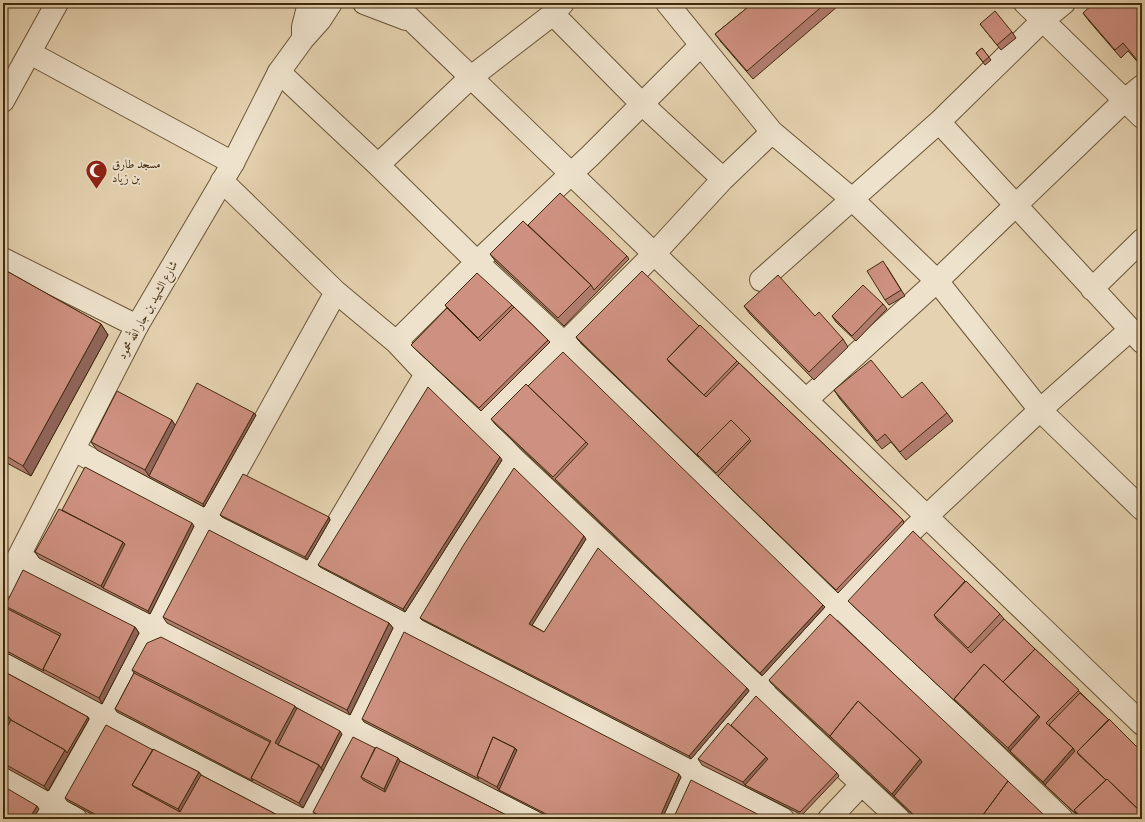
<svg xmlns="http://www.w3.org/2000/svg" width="1145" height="822" font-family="'IM FELL Double Pica',Amiri,serif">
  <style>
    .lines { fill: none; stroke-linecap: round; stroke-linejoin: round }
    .minor-casing { stroke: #6a5536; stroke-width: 24 }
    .tertiary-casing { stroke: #6a5536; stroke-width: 24 }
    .minor { stroke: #eee2cc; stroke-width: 22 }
    .tertiary { stroke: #eee2cc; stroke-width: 22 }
    .wall { fill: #b17c6e; stroke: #412b0e }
    .shaded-wall { fill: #90655a; stroke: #412b0e }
    .building { fill: #ce9080; stroke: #412b0e }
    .labels { text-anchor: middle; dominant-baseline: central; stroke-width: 4; stroke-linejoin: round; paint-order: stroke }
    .poi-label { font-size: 12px; fill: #412b0e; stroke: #eee2cc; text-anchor: start }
    .street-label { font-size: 12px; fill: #412b0e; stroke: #eee2cc }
  </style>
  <rect width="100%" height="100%" fill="#e5d2b0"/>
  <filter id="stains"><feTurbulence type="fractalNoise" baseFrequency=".005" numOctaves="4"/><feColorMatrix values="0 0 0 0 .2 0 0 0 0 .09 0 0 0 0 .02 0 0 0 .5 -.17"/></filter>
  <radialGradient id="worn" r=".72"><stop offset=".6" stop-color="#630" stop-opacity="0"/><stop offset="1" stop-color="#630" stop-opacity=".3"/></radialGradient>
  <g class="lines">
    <defs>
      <path id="minor" d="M667,3L772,132L853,200L937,281L1040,410L1142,509
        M1025,3L1142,117
        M553,14L641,103L723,179
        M30,53L233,163
        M279,72L378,165L477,262L564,343L1062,819
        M3,101L57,3
        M939,122L1142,342
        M378,165L470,78L553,14L563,3
        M222,181L336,292L396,342L426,374L482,425L513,458L597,537L899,819
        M3,259L137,326
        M761,280L939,122L1042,21L1064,3
        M1092,289L1142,240
        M396,342L477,262L590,156L701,45
        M806,400L937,281L1125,100L1142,86
        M482,425L654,254L723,179L772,132
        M74,450L208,522L309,572L783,819
        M19,557L532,819
        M309,572L426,374
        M542,624L597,537
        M3,661L104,716L305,819
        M3,777L76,819
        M46,819L104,716L208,522L336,292
        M307,819L406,622L513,458
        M669,819L690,771L759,688L837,604L927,516L1040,410L1130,330
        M829,819L862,784"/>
      <path id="tertiary" d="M364,3L406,19
        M394,3L1142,724
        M303,39V27L309,3
        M3,587L137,326L233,163L279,72L303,39L320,20L331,3"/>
    </defs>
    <use href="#minor" class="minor-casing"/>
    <use href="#tertiary" class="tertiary-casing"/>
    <use href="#minor" class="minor"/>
    <use href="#tertiary" class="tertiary"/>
  </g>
  <path class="wall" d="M753,3H836L838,6L753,79L721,42L715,34Z
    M1069,3H1077L1072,7Z
    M1142,3V67L1128,51L1121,58L1089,21L1083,13Z
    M980,24L1012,32L1016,38L1001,50Z
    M982,48L991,60L985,65L976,53Z
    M528,225L627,256L629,259L564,326L496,262L490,254Z
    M887,267L905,296L889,305L885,300Z
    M3,269L101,324L108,335L31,476L3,461Z
    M883,304L887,309L856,341L836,322L832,316Z
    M445,305H512L514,307L548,340L550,342L481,411L413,347L411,345L447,308Z
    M744,306L815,316L843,339L848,347L814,380L750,314Z
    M699,326L737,361L739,363L903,520L904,523L838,593L578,340L576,337Z
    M528,386L823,605L825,607L762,676L495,424L491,419Z
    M834,390L902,398L947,413L953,421L906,460L891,442L882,449L840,399Z
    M254,413L256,415L204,507L97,450L91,442L175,425Z
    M502,460L405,612L320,567L318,565Z
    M62,510L194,526L150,614L39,558L35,552Z
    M220,515L329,517L330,520L307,560L222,517Z
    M586,539L532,625L544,632L747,688L749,691L691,759L422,620L420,618Z
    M965,581L1000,614L1004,619L1142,752V819H1081L850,603L848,601Z
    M5,606L135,627L139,633L102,704L3,651V615L6,608Z
    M163,617L389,623L393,628L350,715L167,623Z
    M132,670L297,708L342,734L303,808L117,712L115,709L134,673Z
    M3,671L88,717L89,719L48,791L3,766Z
    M769,680L1046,817L1048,819H917L771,683Z
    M362,719L681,777L662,819H553L364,722Z
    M731,725L837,773L839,776L802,815L702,765L698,759Z
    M375,748L398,758L400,761L514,819H323L315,815L313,812Z
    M153,750L199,772L201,775L285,819H101L67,801L65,798Z"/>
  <path class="shaded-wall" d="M101,324L108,335L31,476L23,466Z
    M254,413L256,415L204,507L203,504Z
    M172,420L177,428L149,476L145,470Z
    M500,457L502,460L405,612L403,609Z
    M329,517L330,520L307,560L305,557Z
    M192,523L194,526L150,614L148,611Z
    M584,536L586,539L531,627L529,624Z
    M123,542L127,547L103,588L101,586Z
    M823,605L825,607L762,676L760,673Z
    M389,623L393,628L350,715L347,710Z
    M135,627L139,633L102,704L99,698Z
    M747,688L749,691L691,759L689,756Z
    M295,706L298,711L280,747L275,743Z
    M1038,715L1044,723L1010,751L1008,748Z
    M9,717L14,725L3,746V728Z
    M88,717L89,719L48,791L44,786L65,750Z
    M340,731L342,734L323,771L321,768Z
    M515,748L518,753L499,790L497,787Z
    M1073,748L1077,754L1045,785L1043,782Z
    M766,757L770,762L745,785L743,782Z
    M398,758L402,764L387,795L384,789Z
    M920,759L924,765L894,796L892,794Z
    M319,765L323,771L303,808L299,803Z
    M199,772L203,778L182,814L178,809Z
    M679,774L681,777L662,819H659Z
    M37,806L39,809L33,819H29Z
    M1044,815L1047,819H1040Z"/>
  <path class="building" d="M753,3H826L747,71L715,34Z
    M1094,3H1142V66L1123,43L1115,50L1083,13Z
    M995,11L1012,32L997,45L980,24Z
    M982,48L989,57L983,62L976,53Z
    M560,193L627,256L594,290L591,285L528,225Z
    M523,221L591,285L558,318L490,254Z
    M883,261L901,290L885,300L867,271Z
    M3,269L101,324L23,466L3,454Z
    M642,271L699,326L667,359L669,362L706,397L739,363L903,520L836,590L718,476L751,441L749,439H750L731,420L697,454L699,457L576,337Z
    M477,273L512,305L478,338L445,305Z
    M778,275L815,316L819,312L843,339L809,372L744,306Z
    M863,285L883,304L852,336L832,316Z
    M514,307L548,340L479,408L411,345L447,308L480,341Z
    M700,325L737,361L704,395L667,359Z
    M563,352L823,605L760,673L555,479L588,444L586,442L528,386Z
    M871,360L902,398L922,382L947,413L900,452L885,434L877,441L834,390Z
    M197,383L254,413L203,504L149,476Z
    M526,384L586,442L553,477L491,419Z
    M428,387L500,457L403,609L318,565Z
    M117,391L172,420L145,470L91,442Z
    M731,420L750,439L716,473L697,454Z
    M85,467L192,523L148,611L103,588L125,544L123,542L62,510Z
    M514,468L584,536L529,624L544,632L598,548L747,688L689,756L420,618L463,546Z
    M243,474L329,517L305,557L220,515Z
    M59,509L123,542L101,586L35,552Z
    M209,530L389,623L347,710L163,617Z
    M913,531L965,581L934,615L937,620L971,653L1004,619L1035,649L1003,682L984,664L954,699L958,704L848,601Z
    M23,570L135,627L99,698L43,669L61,634L5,606Z
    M966,581L1000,614L968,648L934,615Z
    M6,608L60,636L43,669L44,671L3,649V615Z
    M830,614L1008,781L980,819H918L894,796L922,762L920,759L858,701L830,736L832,738L769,680Z
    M404,632L679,774L659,819H556L499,790L517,750L515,748L493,737L477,776L479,779L362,719Z
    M161,637L295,706L275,743L319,765L299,803L251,778L271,741L132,670L147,643Z
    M1035,649L1079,690L1046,723L1073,748L1043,782L1010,751L1040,717L1038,715L1003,682Z
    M984,664L1038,715L1008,748L954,699Z
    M3,671L88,717L67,753L65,750L11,720L9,717L3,714Z
    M134,673L270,742L251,778L253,781L115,709Z
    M1080,693L1109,720L1077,752L1079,755L1106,780L1074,810L1077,815L1045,785L1075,751L1073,748L1049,725Z
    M756,696L837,773L800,812L745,785L768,759L766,757L731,725Z
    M858,701L920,759L892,794L830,736Z
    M297,708L340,731L321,768L319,765L278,745Z
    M3,714L9,717L3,728Z
    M1109,719L1142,752V813L1107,779L1106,780L1077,752Z
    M11,720L65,750L44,786L3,763V734Z
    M728,723L766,757L743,782L698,759Z
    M106,725L153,750L132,785L134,787L180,812L201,775L285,819H104L65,798Z
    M353,737L375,748L361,777L363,780L385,792L400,761L514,819H326L313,812Z
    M493,737L515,748L497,787L477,776Z
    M376,747L398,758L384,789L361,777Z
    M153,749L199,772L178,809L132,785Z
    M1107,779L1142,813V814L1136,819H1084L1074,810Z
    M691,780L767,819H673Z
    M1008,781L1044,815L1040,819H980Z
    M3,786L37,806L29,819H3Z
    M54,815L61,819H51Z"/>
  <defs>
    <symbol id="mosque-pin" viewBox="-11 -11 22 30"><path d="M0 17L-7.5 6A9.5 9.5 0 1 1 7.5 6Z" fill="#8f2418" stroke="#eee2cc"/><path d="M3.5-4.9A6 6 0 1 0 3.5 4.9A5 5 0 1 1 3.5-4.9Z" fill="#fff"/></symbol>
  </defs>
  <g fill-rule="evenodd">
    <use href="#mosque-pin" x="84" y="158" width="25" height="34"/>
  </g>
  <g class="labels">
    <g class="poi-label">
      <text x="112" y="164">مسجد طارق<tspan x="112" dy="14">بن زياد</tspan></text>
    </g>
    <g class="street-label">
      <text transform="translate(148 310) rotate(-61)">شارع الشهيد بن جار الله محمود</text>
    </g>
  </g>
  <rect width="1145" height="822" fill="none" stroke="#e5d2b0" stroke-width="16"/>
  <rect x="4" y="4" width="1137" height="814" fill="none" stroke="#412b0e" stroke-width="2"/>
  <rect x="8" y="8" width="1129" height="806" fill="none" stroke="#412b0e"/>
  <rect width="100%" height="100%" filter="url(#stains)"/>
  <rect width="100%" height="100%" fill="url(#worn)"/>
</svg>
